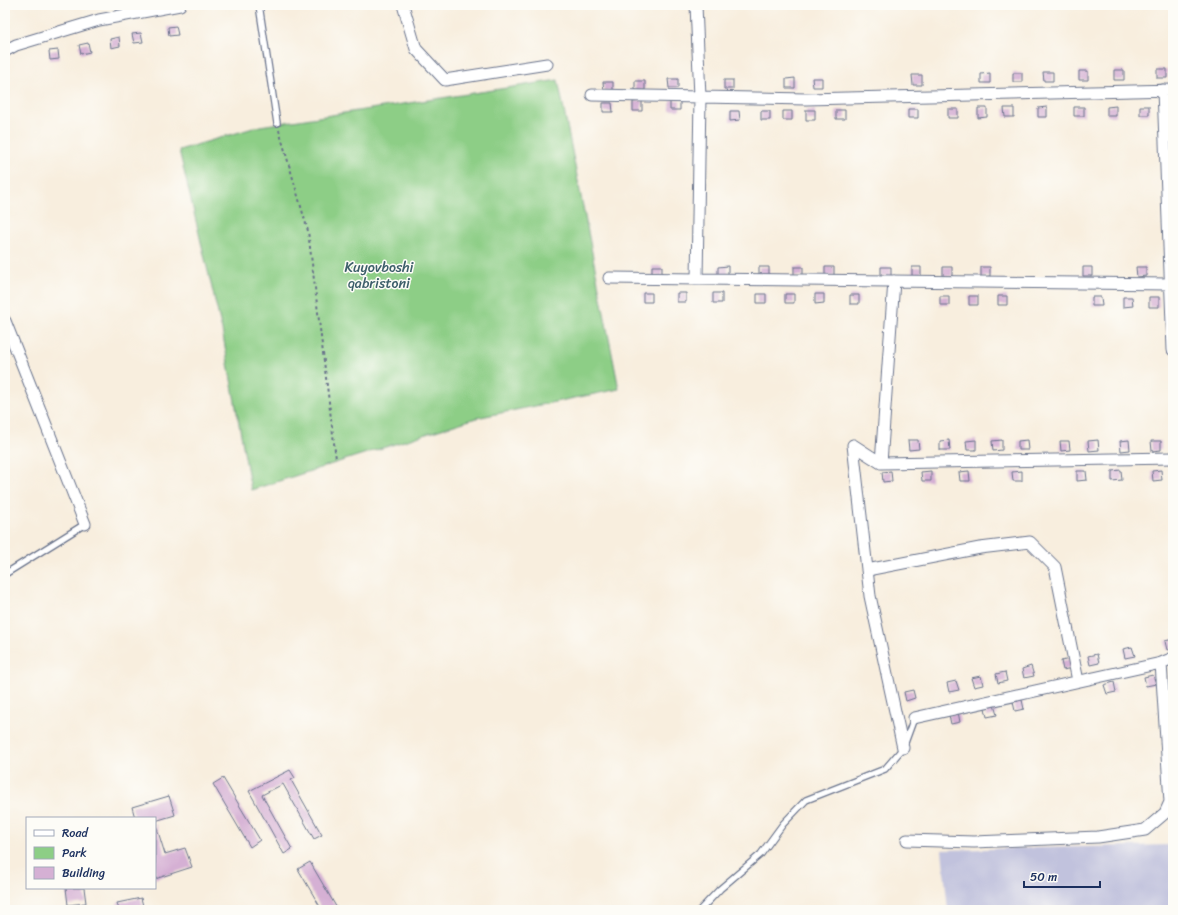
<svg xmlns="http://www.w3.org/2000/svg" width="1178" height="915" font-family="Sriracha,sans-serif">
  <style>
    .industrial { fill: #c1c2dd }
    .green { fill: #8dce86; stroke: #547e72 }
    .building { fill: #d5b0d4 }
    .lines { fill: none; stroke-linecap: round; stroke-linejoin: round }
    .lane-casing { stroke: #68728b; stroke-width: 8 }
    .street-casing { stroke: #68728b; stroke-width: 13 }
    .path { stroke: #68728b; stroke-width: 2; stroke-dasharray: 3 3; stroke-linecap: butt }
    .lane { stroke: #fff; stroke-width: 5.5 }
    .street { stroke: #fff; stroke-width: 11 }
    .labels { text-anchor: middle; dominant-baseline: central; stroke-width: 3; stroke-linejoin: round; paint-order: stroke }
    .park-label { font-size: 14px; fill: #3d5f6a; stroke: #fdfcf7 }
  </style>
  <rect width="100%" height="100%" fill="#fdfcf7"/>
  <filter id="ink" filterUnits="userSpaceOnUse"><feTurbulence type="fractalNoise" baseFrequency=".025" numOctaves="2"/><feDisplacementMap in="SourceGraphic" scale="8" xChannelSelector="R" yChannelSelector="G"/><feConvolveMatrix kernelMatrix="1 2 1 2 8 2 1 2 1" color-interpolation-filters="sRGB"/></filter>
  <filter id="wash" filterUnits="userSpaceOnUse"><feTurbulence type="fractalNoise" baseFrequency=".012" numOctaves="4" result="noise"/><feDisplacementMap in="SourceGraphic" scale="16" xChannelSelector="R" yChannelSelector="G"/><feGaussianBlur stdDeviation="0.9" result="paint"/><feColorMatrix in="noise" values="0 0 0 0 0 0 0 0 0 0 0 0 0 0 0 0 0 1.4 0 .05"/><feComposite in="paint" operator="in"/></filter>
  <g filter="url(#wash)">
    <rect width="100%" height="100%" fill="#f8eede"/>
    <path class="industrial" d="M1173,845V910H948L942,850Z"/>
    <path class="green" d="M558,80L619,389L476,418L251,490L222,330L179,150L260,126Z"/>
    <g id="blocks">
      <path class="building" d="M176,26L178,35L169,36L168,27Z
        M141,33L143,42L134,43L132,34Z
        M119,37L120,46L111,48L110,39Z
        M88,43L90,52L81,54L79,45Z
        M58,50L59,59L50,60L49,51Z
        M1157,69H1167V78H1157Z
        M1114,70H1124V80H1114Z
        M1079,71H1088V80H1079Z
        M1043,72H1053V81H1044Z
        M990,73V83H981V74Z
        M1013,73H1022V82H1013Z
        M912,75H922V85H913Z
        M795,78V88H786V79Z
        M812,78H822V87H813Z
        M668,79H678V88H669Z
        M724,80H733V89H724Z
        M635,81H645V90H635Z
        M603,82H613V91H604Z
        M670,100H680V110H670Z
        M642,101V111H633V102Z
        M603,103H612L613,112H603Z
        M1116,106V116H1107V107Z
        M1140,106H1149V115H1140Z
        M1047,107V117H1038V108Z
        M1074,107H1084V116H1074Z
        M978,108H987V117L978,118Z
        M1004,108H1014V117H1005Z
        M908,109H918V118H908Z
        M948,109H958V118H948Z
        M806,110H815V120H806Z
        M836,110H845V119H836Z
        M730,111H739L740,120L730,121Z
        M761,111H770V120H761Z
        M783,111H792V120H783Z
        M652,266H662V276H652Z
        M728,266V276H718V267Z
        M759,267H769V276H759Z
        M794,267H803V276H794Z
        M825,267H834V276H825Z
        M881,267H891V276H881Z
        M912,267H921V276H912Z
        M943,267H952V276H943Z
        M981,267H990V276L981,277Z
        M1083,267H1092V276H1083Z
        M1136,267H1146V276L1137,277Z
        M643,293H652V302H643Z
        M677,293H686V302H677Z
        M713,293H722V303H713Z
        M757,294H766V303H757Z
        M785,294H794V303H785Z
        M815,294H824V303L815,304Z
        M850,295H859V304H850Z
        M940,296H949V305H940Z
        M969,296H978V305H969Z
        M998,296H1007V305H998Z
        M1092,297H1101L1102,306H1092Z
        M1123,297H1132L1133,306L1123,307Z
        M1149,297H1159V307H1149Z
        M908,440H918L919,449L909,450Z
        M949,440L950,450H940V441Z
        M976,440V450H967L966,441Z
        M1002,440V450L993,451L992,441Z
        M1027,440L1028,450H1018V441Z
        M1098,440L1099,450L1089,451L1088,441Z
        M1129,440L1130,450L1121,451L1120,441Z
        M1060,441H1069L1070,450L1061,451Z
        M1151,441H1161V450L1152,451Z
        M1121,470L1122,480L1112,481V471Z
        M1161,470L1162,480L1153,481L1152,471Z
        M891,471L892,481L883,482L882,472Z
        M931,471V481H922L921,472Z
        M969,471L970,481H960L959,472Z
        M1022,471V481H1013L1012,472Z
        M1077,471H1086L1087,480L1077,481Z
        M1173,639V649L1167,650L1165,641Z
        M1132,647L1135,656L1125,658L1123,649Z
        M1097,654L1099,663L1090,665L1088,656Z
        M1070,659L1072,668L1063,670L1061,661Z
        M1031,666L1034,676L1024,678L1022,669Z
        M1005,672L1007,681L998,683L996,674Z
        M1153,675L1156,684L1146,686L1144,677Z
        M981,676L983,685L974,687L971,678Z
        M956,681L959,690L949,692L947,683Z
        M1114,682L1116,692L1107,694L1104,685Z
        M913,690L915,698L906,701L904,692Z
        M1022,700L1024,709L1015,711L1013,702Z
        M994,705L997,715L987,717L985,708Z
        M958,712L960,722L951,724L949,715Z
        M290,770L295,778L291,780L322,835L314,839L283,784L262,795L292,849L284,854L249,791Z
        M223,778L260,840L250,847L213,784Z
        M169,796L175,815L155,821V818H135L132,807Z
        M155,822L165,854L185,848L192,867L155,879Z
        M310,862L338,910H322L298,869Z
        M66,888H84L86,903L68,905Z
        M141,898L144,910H119L117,903Z"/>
    </g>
  </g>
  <g filter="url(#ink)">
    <use href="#blocks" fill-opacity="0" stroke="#68728b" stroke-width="1"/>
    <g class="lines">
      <defs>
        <path id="lane" d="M259,5L277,123
          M5,574L85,524
          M700,910L720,889L761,854L783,824L806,800L885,769L903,748L914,718"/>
        <path id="street" d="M403,5L416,49L445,80L547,64
          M696,5L700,97L697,279
          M5,51L16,45L99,20L180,5
          M1163,90L1173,350
          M592,95L806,99L1173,90
          M609,278L1170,284
          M5,321L85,524
          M853,445L881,463L1173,458
          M853,445L870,596L903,748
          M881,463L894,281
          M867,570L980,548L1030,542L1055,567L1078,681
          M914,718L1161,663L1173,658
          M907,840L974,842L1098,837L1145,830L1165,813L1170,802L1161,663"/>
      </defs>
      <use href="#lane" class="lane-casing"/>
      <use href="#street" class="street-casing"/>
      <path class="path" d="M279,130L308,231L336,459"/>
      <use href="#lane" class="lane"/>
      <use href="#street" class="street"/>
    </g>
  </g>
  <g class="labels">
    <g class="park-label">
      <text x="379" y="267">Kuyovboshi<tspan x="379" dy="16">qabristoni</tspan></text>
    </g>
  </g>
  <rect width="1178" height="915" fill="none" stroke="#fdfcf7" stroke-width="20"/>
  <rect x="26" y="817" width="130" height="72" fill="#fdfcf7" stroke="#a3aaba"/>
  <rect x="34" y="830" width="20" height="6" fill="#ffffff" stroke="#a3aaba"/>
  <text x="62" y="837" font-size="12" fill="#1b2f5e">Road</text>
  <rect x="34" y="847" width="20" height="12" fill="#8dce86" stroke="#a3aaba"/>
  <text x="62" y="857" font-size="12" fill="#1b2f5e">Park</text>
  <rect x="34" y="867" width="20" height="12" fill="#d5b0d4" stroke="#a3aaba"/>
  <text x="62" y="877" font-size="12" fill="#1b2f5e">Building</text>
  <path d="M1024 881v6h76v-6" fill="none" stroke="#1b2f5e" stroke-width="2"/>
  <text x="1030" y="881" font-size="12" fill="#1b2f5e" stroke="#fdfcf7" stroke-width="3" paint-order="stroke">50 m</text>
</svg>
